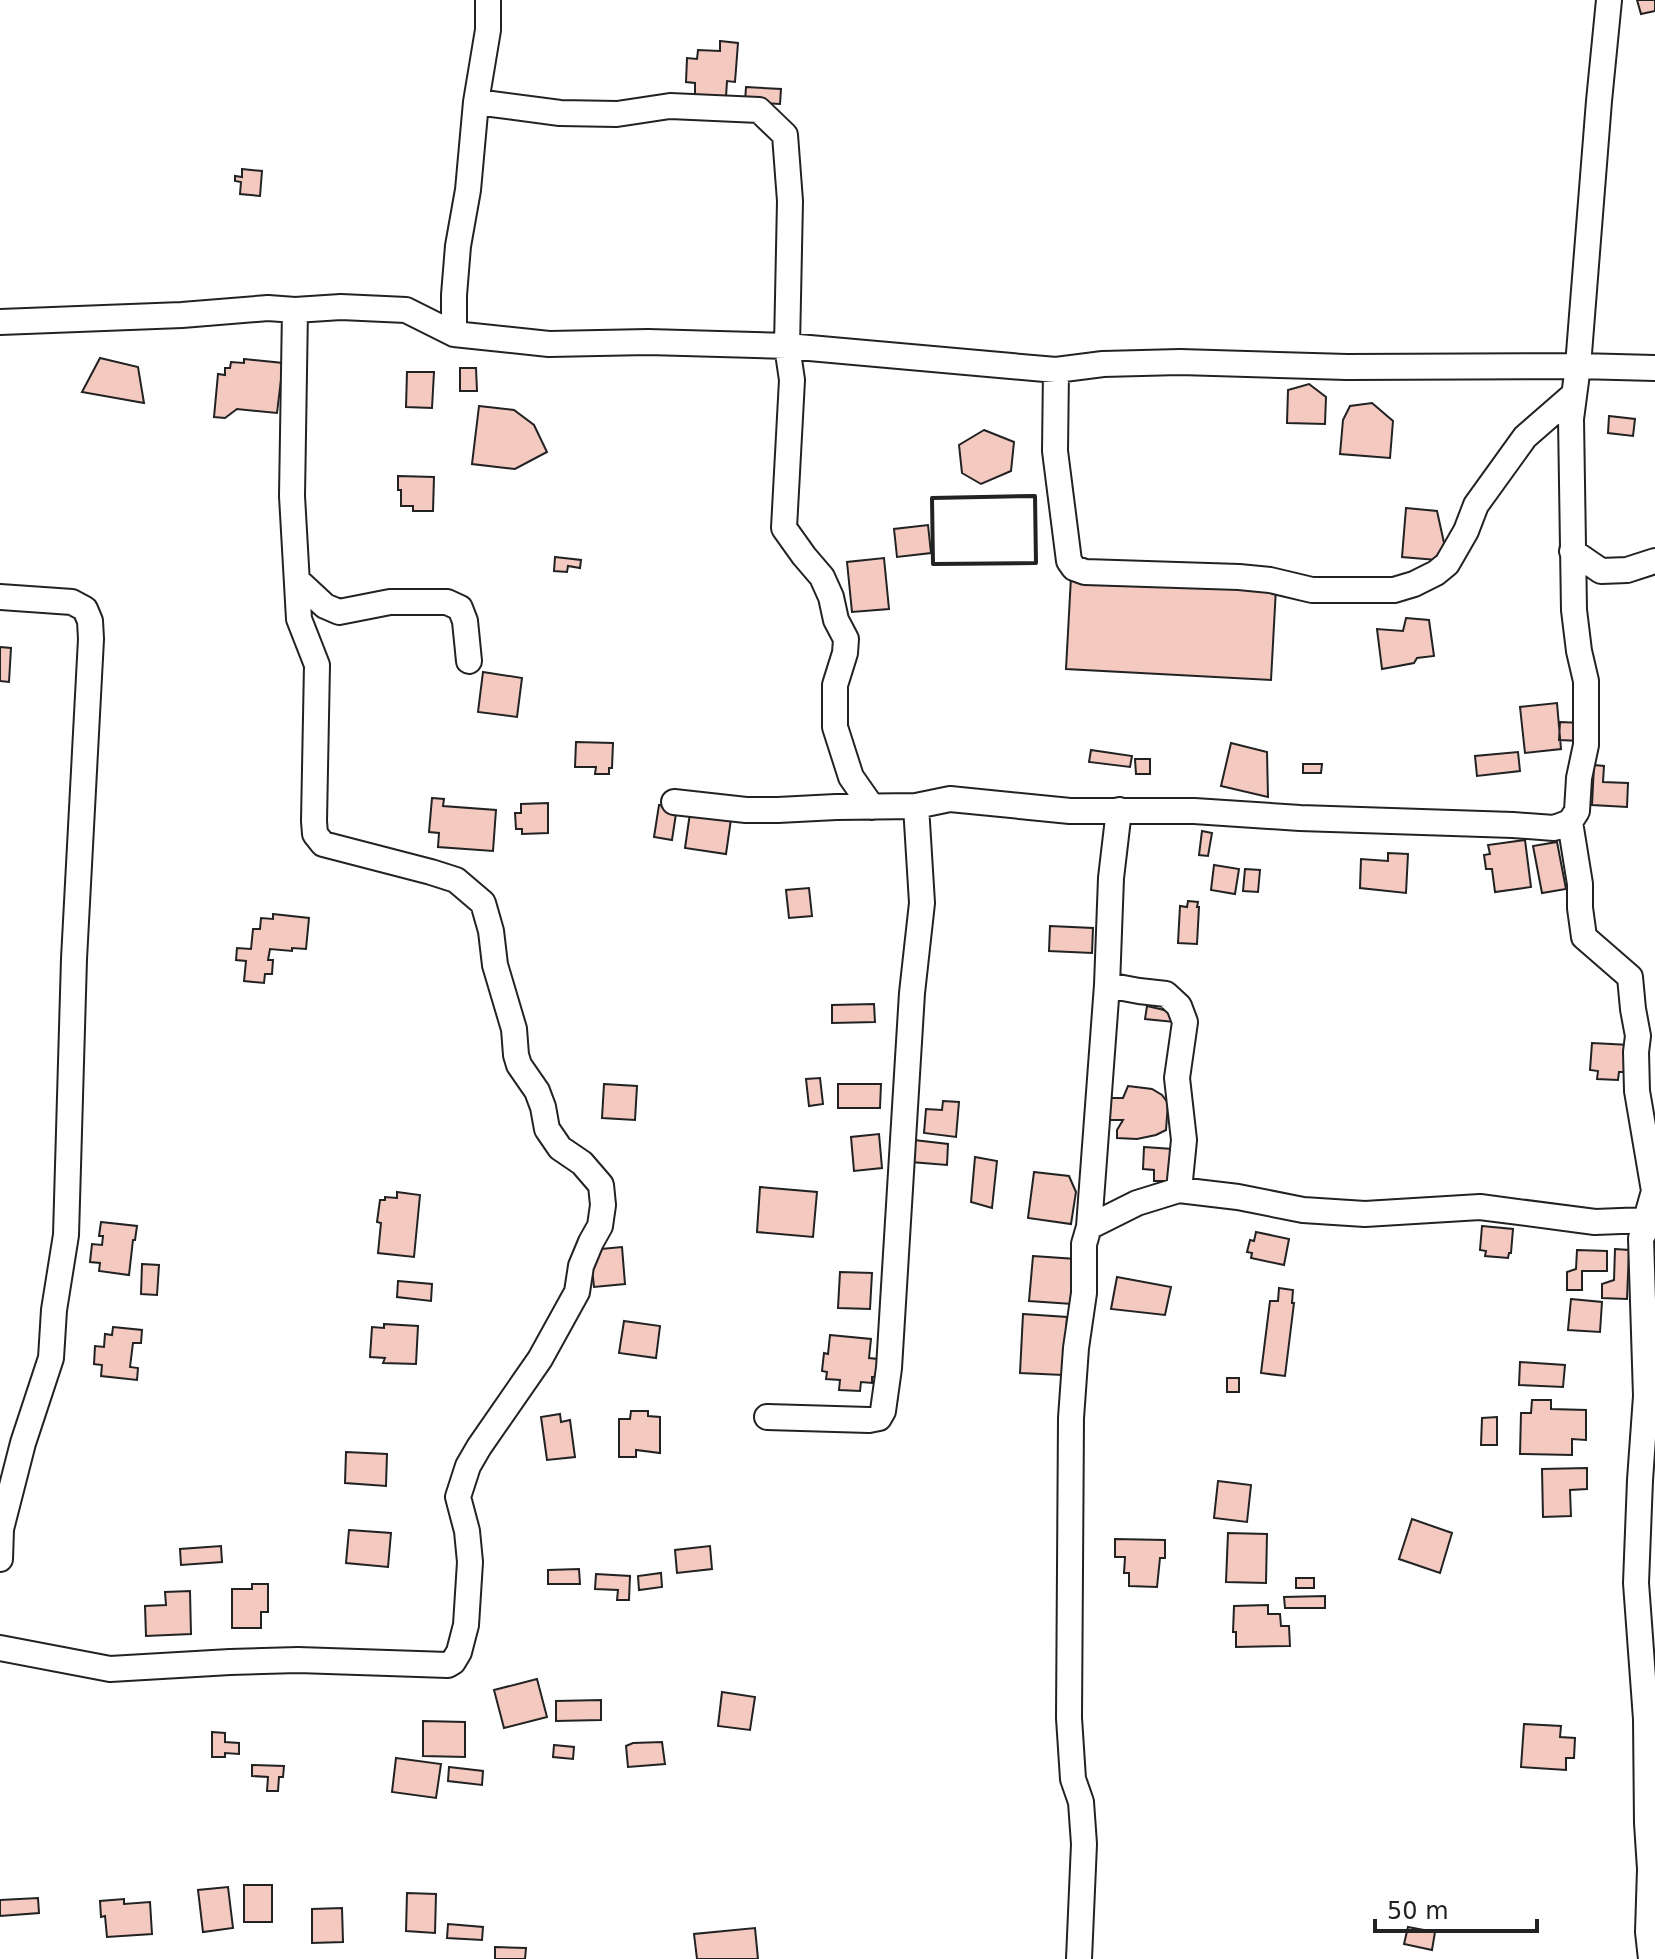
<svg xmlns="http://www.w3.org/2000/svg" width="1655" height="1959" font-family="'DejaVu Sans',sans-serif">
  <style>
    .building { fill: #f3c9c0; stroke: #222; stroke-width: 2 }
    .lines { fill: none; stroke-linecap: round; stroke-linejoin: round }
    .minor-casing { stroke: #222; stroke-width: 28 }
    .minor { stroke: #fff; stroke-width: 24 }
    .wall { stroke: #222; stroke-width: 4 }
  </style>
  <rect width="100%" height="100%" fill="#fff"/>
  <path class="building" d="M1637,0H1655V11L1641,14Z
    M720,41L738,43L735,82L727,81L726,97L695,95V83L686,82L687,58L697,59L698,50L720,51Z
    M746,87L781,89L780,104L745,102Z
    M242,169L262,171L260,196L240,194L241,182L235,181V176L242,177Z
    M100,358L138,367L144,403L82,392Z
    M244,359L283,363L277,413L237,409L225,418L214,417L218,374L225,375V368H230L231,362L244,363Z
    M460,368H476L477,391H460Z
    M407,372H434L432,408L406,407Z
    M1309,384L1326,397L1325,424L1287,423L1288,390Z
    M1372,403L1393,421L1390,458L1340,454L1343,420L1350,406Z
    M479,406L514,410L534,425L547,452L515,469L472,464Z
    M1609,416L1635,419L1633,436L1608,433Z
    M984,430L1014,442L1011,471L981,484L962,473L959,445Z
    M398,476L434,477L433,511H413V506H401V490H398Z
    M1406,508L1437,511L1448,561L1402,557Z
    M928,525L931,553L897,557L894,529Z
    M555,557L581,560L580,568L568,566L567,572L554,571Z
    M884,558L889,609L852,612L847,562Z
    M1071,577L1276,588L1271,680L1066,669Z
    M1406,618L1429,620L1434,656L1417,658L1414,663L1382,669L1377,629L1403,631Z
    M0,647L11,648L9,682L0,681Z
    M483,672L522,678L517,717L478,712Z
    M1557,703L1561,749L1525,753L1520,707Z
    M1560,722L1582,723L1581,741L1559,740Z
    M576,742L613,743L612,768H609V774H595L596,767H575Z
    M1231,743L1267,752L1268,797L1221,786Z
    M1091,750L1132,756L1130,767L1089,762Z
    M1518,752L1520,771L1477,776L1475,756Z
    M1135,759H1150V774H1136Z
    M1303,764H1322L1321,773H1303Z
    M1594,765L1604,766L1603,782L1628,783L1627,807L1592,805Z
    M432,798L444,799L443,806L496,810L493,851L438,847L439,833L429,832Z
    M548,803V833L522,834V829H516L515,813H521V804Z
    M659,805L677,807L672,840L654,837Z
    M690,813L731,819L726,854L685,848Z
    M1202,831L1212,833L1208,856L1199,855Z
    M1525,840L1531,887L1495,892L1492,869H1486L1484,855L1490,854L1488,845Z
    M1557,842L1566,889L1542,893L1533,846Z
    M1388,853L1408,854L1406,893L1360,888L1361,859L1388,861Z
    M1214,865L1239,869L1235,894L1211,890Z
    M1245,869L1260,870L1258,892L1243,891Z
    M809,888L812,916L789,918L786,890Z
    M1188,901L1198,902L1197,907H1199L1197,944L1178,943L1180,906L1187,907Z
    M273,914L309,918L306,949L292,948V951L270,949L268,960H273L272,974H265L264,983L244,981L246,961L236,960L237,948L251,949L253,929H260L261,918L273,919Z
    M1050,926L1093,928L1092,953L1049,951Z
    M874,1004L875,1022L832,1023V1005Z
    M1147,1006L1173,1012L1174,1022L1145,1019Z
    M1592,1043L1630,1045L1628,1072H1619L1618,1080L1597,1079L1598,1071L1590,1070Z
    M820,1078L823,1104L809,1106L806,1079Z
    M604,1084L637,1086L635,1120L602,1118Z
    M838,1084H881L880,1108H838Z
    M1128,1086L1152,1089L1162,1095L1168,1103L1166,1130L1156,1135L1137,1139L1117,1138V1130L1123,1120H1108V1098H1123Z
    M943,1101L959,1102L956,1137L924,1133L926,1109L942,1110Z
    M879,1134L882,1168L854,1171L851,1137Z
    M914,1140L948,1144L947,1165L911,1162Z
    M1144,1147L1173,1149L1169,1181H1154V1170L1143,1169Z
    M975,1157L997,1161L992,1208L971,1202Z
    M1034,1172L1069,1176L1076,1192L1071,1224L1028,1218Z
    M760,1187L817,1192L813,1237L757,1232Z
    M397,1192L420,1195L414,1257L378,1253L381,1223L377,1222L380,1200H385V1197L397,1198Z
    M101,1222L137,1226L135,1240H133L129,1275L99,1271L100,1263L90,1262L92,1244L102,1245L103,1236H99Z
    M1482,1226L1513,1229L1511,1253H1509L1508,1258L1485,1256L1486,1251L1480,1250Z
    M1256,1232L1289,1239L1284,1265L1251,1258L1252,1253L1247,1252L1250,1240L1254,1241Z
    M622,1247L625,1284L594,1287L590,1250Z
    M1615,1249L1629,1250L1627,1299L1602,1298V1284L1614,1280Z
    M1577,1250L1607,1251V1271H1582V1290H1567V1272L1576,1269Z
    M1033,1256L1076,1259L1072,1304L1029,1301Z
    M142,1264L159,1265L157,1295L141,1294Z
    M840,1272L872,1273L870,1309L838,1308Z
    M1117,1277L1171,1287L1165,1315L1111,1309Z
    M398,1281L432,1284L431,1301L397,1297Z
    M1279,1288L1293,1290L1292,1303H1294L1285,1376L1261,1373L1270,1301H1278Z
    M1571,1299L1602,1302L1600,1332L1568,1330Z
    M1023,1314L1067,1317L1063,1375L1020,1373Z
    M624,1321L660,1326L656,1358L619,1353Z
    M384,1324L418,1326L416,1364L383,1363L385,1358L370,1357L372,1327L384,1328Z
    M113,1327L142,1330L141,1343H133L130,1367L138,1368L137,1380L101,1376L102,1365L94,1364L95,1346L104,1347L105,1334L112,1335Z
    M830,1335L871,1339L869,1358L878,1359L877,1377H872V1383L861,1382L860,1391L839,1390L840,1380L826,1379L827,1372L822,1371L824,1353L828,1354Z
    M1520,1362L1565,1365L1563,1387L1519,1385Z
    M1227,1378H1239V1392H1227Z
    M1532,1400H1551V1409L1586,1410V1440L1572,1439V1455L1520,1454L1521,1413H1531Z
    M631,1411H648V1416L660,1417V1453L636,1450V1457H619V1419H630Z
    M560,1414L561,1422L570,1420L575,1457L547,1460L541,1417Z
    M1497,1417V1445H1481L1482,1418Z
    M346,1452L387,1454L386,1486L345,1483Z
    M1587,1468V1489L1570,1490L1571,1516L1543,1517L1542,1469Z
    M1218,1481L1251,1485L1247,1522L1214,1518Z
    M1412,1519L1452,1533L1440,1573L1399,1559Z
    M349,1530L391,1533L388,1567L346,1563Z
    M1228,1533L1267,1534L1266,1583L1226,1582Z
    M1115,1539L1165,1540V1558H1160L1157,1587L1129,1586V1573H1124L1125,1557H1115Z
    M221,1546L222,1562L181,1565L180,1549Z
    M710,1546L712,1569L677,1573L675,1550Z
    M579,1569L580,1584H548V1570Z
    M661,1573L662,1587L639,1590L638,1576Z
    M596,1574L630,1576L629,1600H617L618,1590L595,1589Z
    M1296,1578H1314V1588H1296Z
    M252,1584H268V1612H261V1628H232V1589H252Z
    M190,1591L191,1634L146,1636L145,1606L166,1605L165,1592Z
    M1325,1596V1608H1285L1284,1597Z
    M1268,1605V1614H1280L1281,1626H1289L1290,1646L1236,1647V1632H1233L1234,1606Z
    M537,1679L547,1717L504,1728L494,1690Z
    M722,1692L755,1697L750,1730L718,1726Z
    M601,1700V1720L556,1721V1701Z
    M423,1721L465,1722V1757L423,1756Z
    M1524,1724L1561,1726L1560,1737L1575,1738L1574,1758H1566V1770L1521,1767Z
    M212,1732L225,1733V1742L239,1743V1754L225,1753V1757H212Z
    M662,1742L665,1764L628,1767L626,1746L633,1743Z
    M554,1745L574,1747L573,1759L553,1757Z
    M396,1758L441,1764L436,1798L392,1792Z
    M252,1765L284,1766L283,1777H279L278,1791H267L268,1777L252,1776Z
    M449,1767L483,1771L482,1785L448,1781Z
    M244,1885H272V1922H244Z
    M228,1887L233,1928L203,1932L198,1890Z
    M407,1893L436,1894L435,1933L406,1931Z
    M38,1898L39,1913L0,1916V1900Z
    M124,1899V1904L150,1902L152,1934L107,1937L105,1916L101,1917L100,1901Z
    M342,1908L343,1942L312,1943V1909Z
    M448,1924L483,1927L482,1940L447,1938Z
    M1408,1927L1435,1932L1432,1950L1404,1944Z
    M755,1928L758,1959H697L694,1934Z
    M495,1947L526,1948L525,1959H495Z"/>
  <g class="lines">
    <defs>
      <path id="minor" d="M476,102L560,113L617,114L670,106L759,110L785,135L790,201L787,346L792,380L784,528L804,556L822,577L831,597L836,620L846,639L845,653L835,685V727L851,777L872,807
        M0,322L182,315L268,308L295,310L341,307L406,310L454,334L549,344L648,342L787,346L1056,370L1103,364L1180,362L1347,367L1578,366L1655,368
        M454,334V295L458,246L468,190L476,102L488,30V0
        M1056,370L1055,451L1069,561L1074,568L1085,572L1239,577L1270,580L1312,590H1394L1414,584L1436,573L1447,564L1466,531L1476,505L1525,437L1572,396
        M1572,551L1601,571L1627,570L1655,561
        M297,580L325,606L339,612L390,602H447L460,608L465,621L469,661
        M0,597L72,602L85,609L90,621L91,639L74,959L66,1235L54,1310L51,1358L23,1443L1,1529L0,1559
        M674,802L746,810H778L836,807L916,806L950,799L1070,811H1194L1300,818L1513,825L1554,828L1570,822L1577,811L1579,778L1586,745V681L1579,651L1574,610L1571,419L1578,366L1599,101L1609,0
        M1570,822L1580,884V908L1584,937L1630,977L1633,1009L1638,1036L1636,1052L1637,1091L1654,1191L1643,1230
        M1107,985L1139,991L1166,994L1179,1006L1185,1022L1177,1078L1184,1140L1179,1190
        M1089,1227L1137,1203L1179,1190L1238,1197L1303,1210L1365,1214L1480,1207L1595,1222L1646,1220
        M767,1417L869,1420L879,1418L883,1411L889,1368L912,993L922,903L916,806
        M0,1648L110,1669L230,1662L298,1660L448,1665L453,1662L459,1652L466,1625L470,1562L467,1531L458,1497L468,1466L479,1447L540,1359L577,1292L581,1266L591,1242L600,1226L603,1205L601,1185L582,1163L560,1148L547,1129L543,1107L537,1091L519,1065L516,1055L514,1029L495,965L491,931L483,903L456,880L431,872L323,844L315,834L314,821L317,665L299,619L292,496L295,310
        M1079,1959L1084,1844L1081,1802L1073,1779L1069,1718L1071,1418L1076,1348L1084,1293V1244L1089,1227L1107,985L1111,878L1119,810
        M1651,1959L1648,1932L1650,1869L1647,1823L1646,1719L1636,1583L1640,1480L1646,1396L1641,1238L1655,1215"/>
    </defs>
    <use href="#minor" class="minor-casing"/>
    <use href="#minor" class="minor"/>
    <path class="wall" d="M1035,496L1036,563L933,564L932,498Z"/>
  </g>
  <path d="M1375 1919v12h162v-12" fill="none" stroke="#222222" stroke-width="4"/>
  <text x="1387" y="1919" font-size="24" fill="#222222" stroke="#ffffff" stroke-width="6" paint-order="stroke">50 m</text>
</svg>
